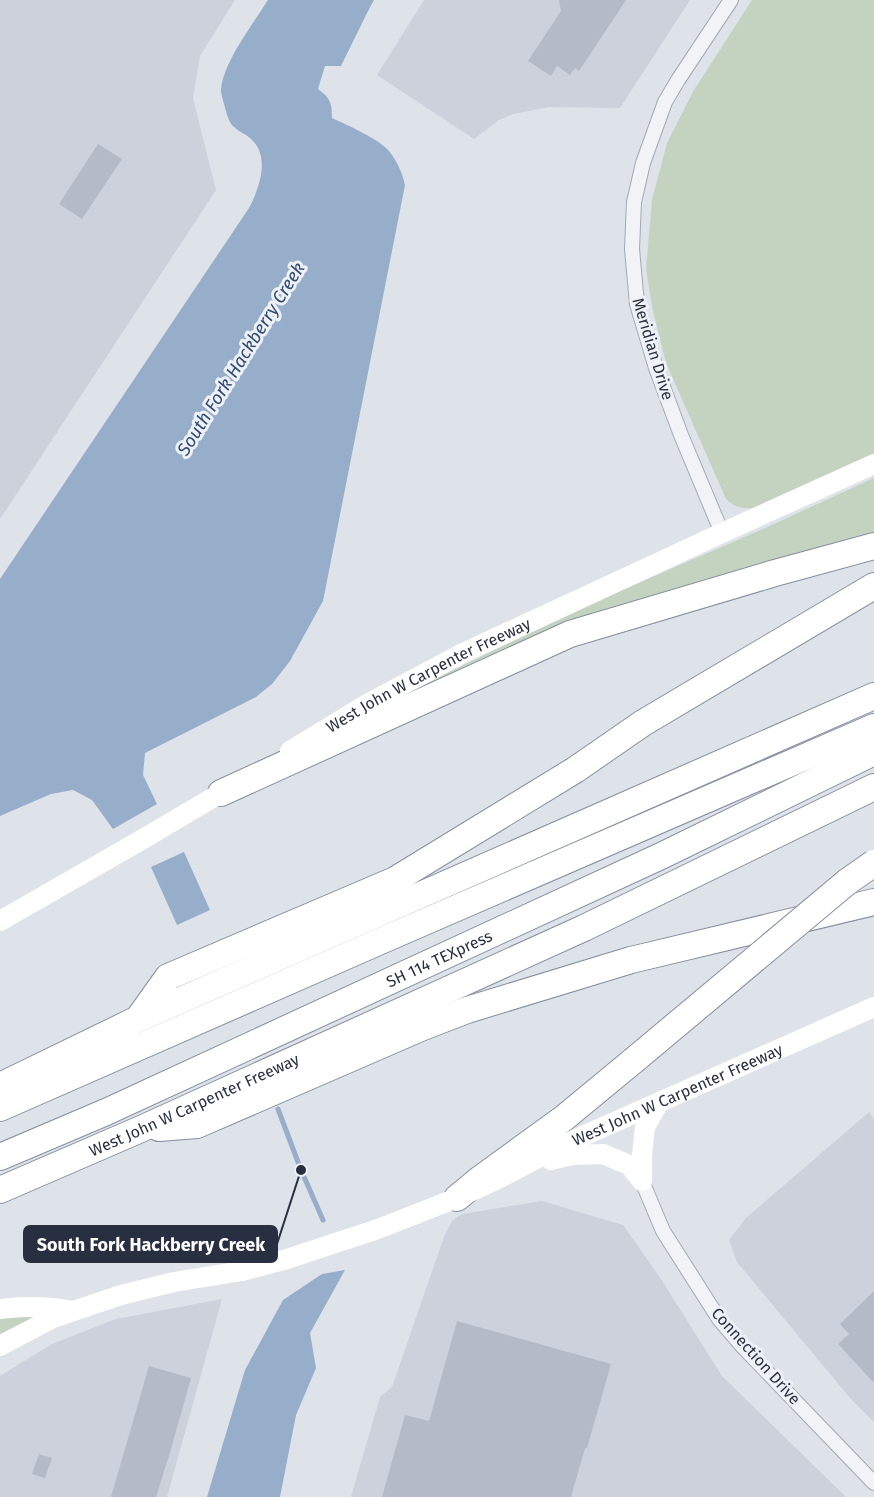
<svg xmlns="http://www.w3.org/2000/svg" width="874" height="1497" font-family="'Fira Sans',sans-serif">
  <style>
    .built { fill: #ccd1db }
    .green { fill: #c3d3bf }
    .water { fill: #97aecb }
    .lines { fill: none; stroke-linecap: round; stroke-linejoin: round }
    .stream { stroke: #97aecb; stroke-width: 5 }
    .building { fill: #b5bbc6 }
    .minor-casing { stroke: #a3a9b3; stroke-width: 16 }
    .motorway-casing { stroke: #858fa0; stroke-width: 28 }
    .minor { stroke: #f1f3f7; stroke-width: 14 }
    .secondary { stroke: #fff; stroke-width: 20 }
    .motorway { stroke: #fff; stroke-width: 26 }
    .motorway-bridge-casing { stroke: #858fa0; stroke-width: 28; stroke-linecap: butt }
    .motorway-bridge { stroke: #fff; stroke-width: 26 }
    .labels { text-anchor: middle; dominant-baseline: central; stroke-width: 6; stroke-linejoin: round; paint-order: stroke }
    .street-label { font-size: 16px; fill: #272f40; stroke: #eef1f6 }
    .water-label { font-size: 18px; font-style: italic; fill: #2f4c76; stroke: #eef1f6 }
    .leader { fill: none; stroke: #272f40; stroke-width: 2 }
    .callout-dot { fill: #272f40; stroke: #eef1f6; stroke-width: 2 }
    .callout { fill: #272f40; stroke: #272f40; stroke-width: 2 }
    .callout-label { font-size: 18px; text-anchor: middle; font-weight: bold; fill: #fff }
  </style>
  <rect width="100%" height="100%" fill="#dee2e9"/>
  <path class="built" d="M0,0H235L200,56L193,98L216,190L0,519Z
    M424,0H690L620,108L549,107L513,114L499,120L474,139L377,75Z
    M869,1112L874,1119V1422L850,1398L737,1262L729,1240L746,1218Z
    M542,1201L623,1225L659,1276L722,1376L846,1497H351L380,1397L392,1387L444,1237L452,1221L462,1214Z
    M222,1299L167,1497H0V1376L52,1344L116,1319Z"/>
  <path class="green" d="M752,0H874V455L754,508C741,509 735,507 726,499L666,363L653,311L646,270L652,200L667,143L694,90Z
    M874,478V533L857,536L637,600L414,689L581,608L763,529Z
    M35,1316L0,1334V1317Z"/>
  <path class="water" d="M268,0H374L368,11L341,66H325L318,89C330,98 332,102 332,118C347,125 379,139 389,151C397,161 402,172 405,185L323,601L290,661L272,684L256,697L145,753L143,775L157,804L113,829L92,800L73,790L51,794L0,816V579L249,208C259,189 271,157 251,139C246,134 237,131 232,125C228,120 226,111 224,104C223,100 221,94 221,90C223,62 253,24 268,0Z
    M184,852L210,910L177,925L151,867Z
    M345,1270L310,1333L316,1368L296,1415L280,1497H207L245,1370L283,1300L322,1274Z"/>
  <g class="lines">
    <path class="stream" d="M278,1109L301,1170L323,1220"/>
  </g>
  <path class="building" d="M559,0H626L579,71L575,68L570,75L557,66L551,76L528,61L561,11Z
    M98,144L122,159L82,219L59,204Z
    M874,1291V1383L838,1344L849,1334L840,1324Z
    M457,1321L611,1364L587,1448H585L571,1497H382L405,1415L429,1421Z
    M149,1366L191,1378L171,1449L156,1497H111Z
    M39,1454L52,1458L45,1478L32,1474Z"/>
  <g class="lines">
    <defs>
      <path id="minor" d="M722,533L681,435L656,368L637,304L632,249L634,202L643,163L665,102L678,80L731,0
        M642,1181L663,1231L719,1319L743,1347L874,1483"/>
      <g id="motorway">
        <path d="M221,793L570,634L775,573L874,546"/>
        <path d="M138,1019L168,977L395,880L575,770L643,723L874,586"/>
        <path d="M0,1086L138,1019L874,696"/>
        <path d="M0,1108L385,939L874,727"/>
        <path d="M159,1128L197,1125L423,1027L467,1010L631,960L874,902"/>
        <path id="s3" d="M0,1157L106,1112L661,856L874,752"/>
        <path id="s4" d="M0,1190L141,1129L584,928L874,787"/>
        <path d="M457,1198L480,1179L564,1118L633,1061"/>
      </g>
    </defs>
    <use href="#minor" class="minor-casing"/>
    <use href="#motorway" class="motorway-casing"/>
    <use href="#minor" class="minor"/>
    <g class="secondary">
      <path id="s1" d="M290,751L367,704L461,654L722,533L874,464"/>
      <path d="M0,921L143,839L231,787"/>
      <path d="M551,1160L573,1155L603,1154L629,1165L642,1181"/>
      <path d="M642,1181V1155L645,1127L658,1104"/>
      <path d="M0,1309C25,1306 47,1306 72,1311"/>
      <path id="s2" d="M0,1346L53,1318L121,1295L174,1282L242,1271L284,1260L378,1229L457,1198L498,1179L565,1144L874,1007"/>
    </g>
    <use href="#motorway" class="motorway"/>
    <defs>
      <path id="motorway-bridge" d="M633,1061L847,882L874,863"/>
    </defs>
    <use href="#motorway-bridge" class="motorway-bridge-casing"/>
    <use href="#motorway-bridge" class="motorway-bridge"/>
  </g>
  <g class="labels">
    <g class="street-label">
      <text transform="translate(653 349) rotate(73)">Meridian Drive</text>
      <text stroke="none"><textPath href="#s1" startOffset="158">West John W Carpenter Freeway</textPath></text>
      <text stroke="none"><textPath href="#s3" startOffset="482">SH 114 TEXpress</textPath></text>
      <text stroke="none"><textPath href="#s2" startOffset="726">West John W Carpenter Freeway</textPath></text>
      <text stroke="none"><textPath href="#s4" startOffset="212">West John W Carpenter Freeway</textPath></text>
      <text transform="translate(756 1356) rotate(48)">Connection Drive</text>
    </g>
    <g class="water-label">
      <text transform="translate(241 359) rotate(-58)">South Fork Hackberry Creek</text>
    </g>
  </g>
  <path class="leader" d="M301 1170L277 1244"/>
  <circle class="callout-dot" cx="301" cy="1170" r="6"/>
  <rect class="callout" x="24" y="1226" width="253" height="36" rx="6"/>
  <g class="callout-label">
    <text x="151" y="1251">South Fork Hackberry Creek</text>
  </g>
</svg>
